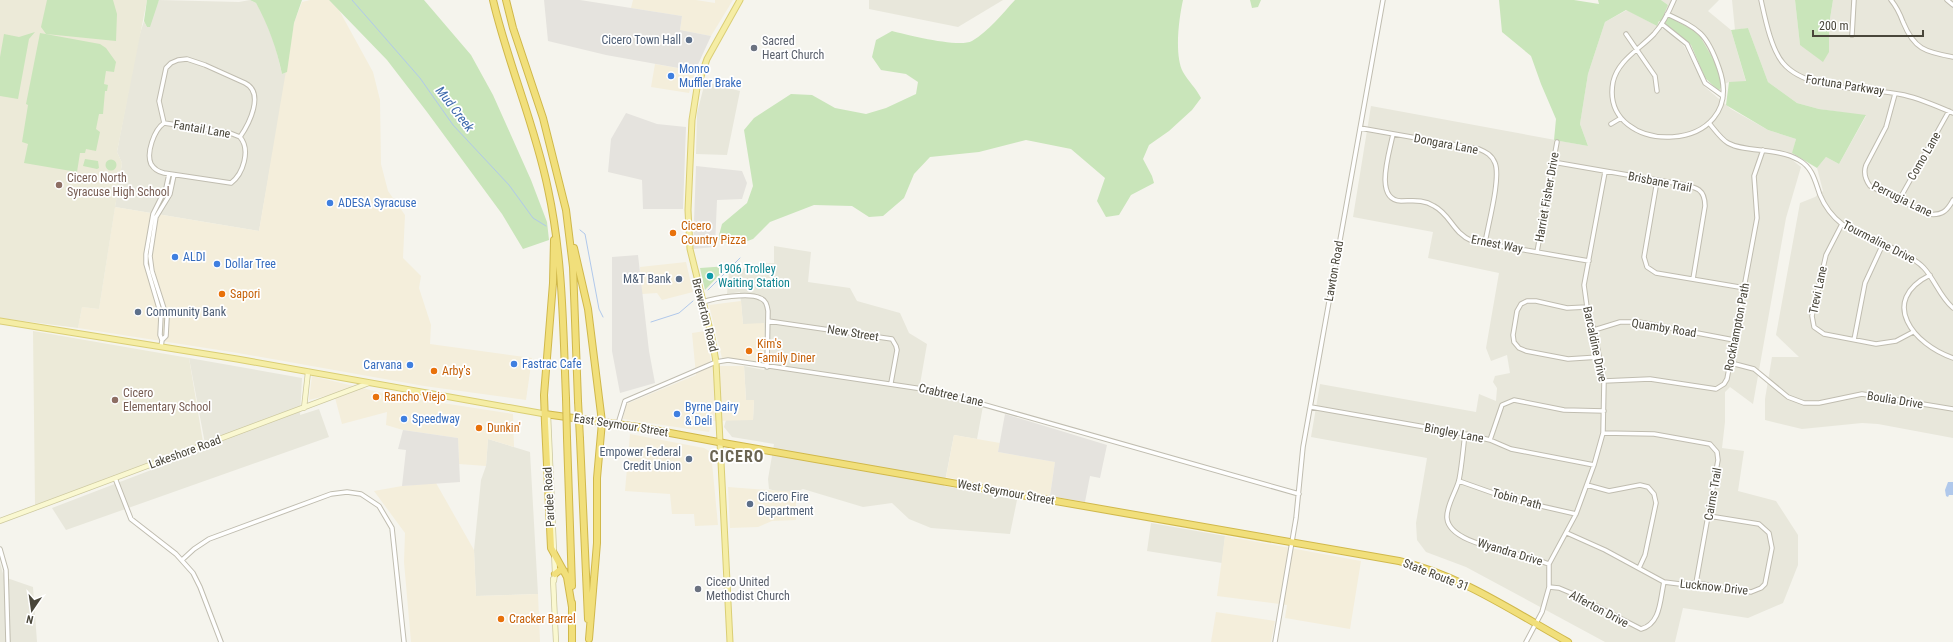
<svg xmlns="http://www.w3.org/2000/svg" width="1953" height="642" font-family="'Roboto Condensed',sans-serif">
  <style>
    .residential { fill: #e8e7db }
    .commercial { fill: #f4eedb }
    .industrial { fill: #e5e3de }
    .education { fill: #ecead8 }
    .green { fill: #c9e5ba }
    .water { fill: #b0c8eb }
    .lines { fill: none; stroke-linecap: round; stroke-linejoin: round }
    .stream { stroke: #b0c8eb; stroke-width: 1 }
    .street-casing { stroke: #c0bdb0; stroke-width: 5.5 }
    .secondary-casing { stroke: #cdc99f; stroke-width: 6 }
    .primary-casing { stroke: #dace75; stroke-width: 7 }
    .highway-casing { stroke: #d0b84b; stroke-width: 8 }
    .street { stroke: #fff; stroke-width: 3.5 }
    .secondary { stroke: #faf8d1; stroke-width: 4.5 }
    .primary { stroke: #f5eda5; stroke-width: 5 }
    .highway { stroke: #f1df7b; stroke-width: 6 }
    .highway-bridge-casing { stroke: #d0b84b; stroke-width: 8; stroke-linecap: butt }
    .highway-bridge { stroke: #f1df7b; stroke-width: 6 }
    .service-dot { fill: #5c6f8a; stroke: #fff; stroke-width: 1.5 }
    .worship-dot { fill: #6b7280; stroke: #fff; stroke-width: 1.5 }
    .shop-dot { fill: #3f7fe0; stroke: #fff; stroke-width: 1.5 }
    .education-dot { fill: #8d6e63; stroke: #fff; stroke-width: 1.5 }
    .food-dot { fill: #e8710a; stroke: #fff; stroke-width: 1.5 }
    .culture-dot { fill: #0f9aa8; stroke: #fff; stroke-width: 1.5 }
    .labels { text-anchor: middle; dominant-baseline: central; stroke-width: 3.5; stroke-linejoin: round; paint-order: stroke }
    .service-label { font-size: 12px; fill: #4e5e75; stroke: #fff; text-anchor: end }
    .worship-label { font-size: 12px; fill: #5b616d; stroke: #fff; text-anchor: start }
    .shop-label { font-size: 12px; fill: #366cbe; stroke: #fff; text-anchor: start }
    .street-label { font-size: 12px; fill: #49463a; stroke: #fff }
    .education-label { font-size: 12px; fill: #785e54; stroke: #fff; text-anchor: start }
    .food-label { font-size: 12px; fill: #c56008; stroke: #fff; text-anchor: start }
    .culture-label { font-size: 12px; fill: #0d838f; stroke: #fff; text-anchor: start }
    .water-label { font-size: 13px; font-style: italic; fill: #3c68ac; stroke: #fff }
    .district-label { font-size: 16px; font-weight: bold; letter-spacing: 1px; fill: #6b6553; stroke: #fff }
  </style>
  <rect width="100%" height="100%" fill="#f5f4ed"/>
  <path class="residential" d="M159,0L239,2L250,0L256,3L263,15L275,45L282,74L287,72L259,231L115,207L122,163L117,152L138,40L144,21L147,27Z
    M869,0H1003L958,27L869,9Z
    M1661,0H1719L1708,11L1731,30L1746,82H1729L1722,85L1680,23L1663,13L1668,5Z
    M1732,0H1795L1800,45L1829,52V25L1833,0H1953V438L1878,424L1862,423L1802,429L1765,420V399L1772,357H1799L1776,335L1800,203L1815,197L1823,191L1817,168L1826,157L1839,164L1866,116L1819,109L1797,103L1768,82L1748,28L1735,30Z
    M1627,10L1672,34L1684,46L1705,87L1731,109L1768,130L1796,139L1791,159L1801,167L1786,218L1753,404L1730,387L1725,392V422L1722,448L1744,451L1738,491L1776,501L1798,535V565L1783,603L1748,618L1683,608L1675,642H1605L1466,567L1426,552L1417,540L1416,523L1427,458L1311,437L1320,384L1476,412L1479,394L1496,401L1497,388L1493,382L1495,376L1510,373L1507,355L1491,361L1486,348L1499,273L1428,258L1433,232L1353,217L1371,106L1588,146L1580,124L1588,74L1605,22Z
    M705,82L740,91L727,155L696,154L697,113Z
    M774,246L811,252L808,282L850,288L857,301L900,313L909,333L927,344L919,390L983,406L977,439L954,435L944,486L1017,500L1010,534L931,528L909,519L892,503L863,507L803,489L796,492H779L769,489L768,479L774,444L732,437L724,427L726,420H753L754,400H746L744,366L764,370L766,363L743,324L740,292L727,294L729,273L758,264L774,263Z
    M189,358L302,378L300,415L319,409L329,437L66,530L52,508L206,449Z
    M488,439L530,452L538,594L476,596L474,550L481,480L486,466Z
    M1151,523L1225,536L1222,563L1147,551Z
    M0,563L4,577L33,587L37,642H0Z"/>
  <path class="commercial" d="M310,0H329L339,10L373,72L380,100L381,164L388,191L405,215L403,258L421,276L419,288L431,325L430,344L532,358L526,400L424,386L238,353L78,328L82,307L99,309L115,207L259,231L294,23L302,2Z
    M633,0H696L715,3V0H733L711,36L680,30L682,16L631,8Z
    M655,64L695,71L689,93L651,87Z
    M686,262L693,292L662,300L657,293L642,294L640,267Z
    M741,301L743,324L764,323L766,363L722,358L709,305Z
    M705,331L712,366H744L746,400H754L753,420L712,421L709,432L623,419L626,404L696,375L692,333Z
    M312,376L391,395L513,414L514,447L488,439L486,466L459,464L458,438L403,430L386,425L387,412L342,424L334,394L309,400Z
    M630,434L704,448L711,452L718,525L695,526L694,514H672L670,494L625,491Z
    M954,435L1000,443L998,452L1055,462L1050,496L946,477Z
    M436,483L474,550L476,596L538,594L540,642H411L404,562L405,533L374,491L402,486Z
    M728,487L796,492V520L772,521L758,527L730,528Z
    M1225,536L1361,561L1350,629L1285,618L1287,605L1217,596Z
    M1216,612L1275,621L1271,642H1211Z"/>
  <path class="industrial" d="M544,0H580L682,16L680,30L711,36L695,71L606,55L548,41Z
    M626,113L657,124L686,127L683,209H643L642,180L608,172L611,139Z
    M696,166L742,171L747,183L742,199L717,200L715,247L693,249Z
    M638,255L649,351L655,383L620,393L612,351V257Z
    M1005,414L1107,445L1100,478L1090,476L1085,502L1050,496L1055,462L998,452Z
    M403,430L458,438L460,482L402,486L406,450L398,449Z"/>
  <path class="education" d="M0,0H147L117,152L122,163L99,309L82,307L78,328L0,318Z
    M33,331L189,358L203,442L35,505Z"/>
  <path class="green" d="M47,0H113L117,14L116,41L46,34L41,27Z
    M147,0H159L150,27H147L144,21Z
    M250,0H302L294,23L287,72L282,74C277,49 268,25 256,3Z
    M329,0H424L471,55L493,95L531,180L547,222L549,240L523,249L502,214L427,112L387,60Z
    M1015,0H1183C1179,18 1174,55 1183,72C1188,81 1196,88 1201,98L1192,110L1169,131L1149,145L1143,159L1152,176L1154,183L1131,195L1119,215L1106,217L1097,201L1105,178L1071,149L1026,140L979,152L930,157L914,174L904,198L883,216L869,217L852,206L814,205L770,222L753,239L734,246L718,239L722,224L747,203L753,186L744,130L754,118L791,94L812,95L835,108L866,114L886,108L916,94L918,82L906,74L881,70L872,57L876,40L892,31C908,35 959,48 972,41C989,31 1002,14 1015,0Z
    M1250,0H1261L1258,7L1252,8Z
    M1499,0H1574L1599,4L1598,0H1661L1668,5L1664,14L1698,33L1719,69L1722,85L1719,91L1705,78L1691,45L1667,25L1659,21L1657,26L1626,10L1605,22L1588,74L1580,124L1588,146L1554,140L1556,119L1541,84L1531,56L1502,32Z
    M1795,0H1833L1829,25V52L1823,62L1800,45Z
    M1748,28L1768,82L1797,103L1819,109L1866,115L1839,164L1826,157L1817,168L1792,153L1796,139L1768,130L1726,105L1729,82L1746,81L1731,30Z
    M35,32L29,39L18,99L0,96V57L4,34L19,37Z
    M40,33L100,44L106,48L116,62L114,72L106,71L104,84L108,85L107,91H105L103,114H99L96,129L100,132L96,151L86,149L85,153H80L77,172L24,163L28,144L22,142L28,105L26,104Z
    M85,159L98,161L99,168L97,169L83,166Z
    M105.5 165a5.5 5.5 0 1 1 11 0a5.5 5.5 0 1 1-11 0Z
    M728,266L705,290L700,268Z"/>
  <path class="water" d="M1948,482H1953V495H1949L1948,497L1946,496L1945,490Z"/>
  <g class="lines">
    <path class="stream" d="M352,0L420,78L453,125L509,185L533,218L546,226
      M580,230L585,234L599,309L603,317
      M708,290L740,258
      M651,322L679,313L693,301"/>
    <defs>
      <path id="street" d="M1761,0C1765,18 1771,49 1783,63C1807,92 1869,87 1904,95C1921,99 1937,106 1953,113
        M1891,0C1896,6 1900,14 1903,22C1914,49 1925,52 1953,57
        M1947,0L1953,5
        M1667,14C1699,29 1707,33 1719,68C1750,156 1599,159 1613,82C1618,60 1640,49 1654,34C1662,25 1669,12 1674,0
        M1662,24L1687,44L1705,83L1723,96
        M1626,34L1655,76L1657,91
        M1852,35L1854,0
        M187,59L205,65L245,83C265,93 249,124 240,137C251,150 243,174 231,183L164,173C159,172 154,169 151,164C146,153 154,130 164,123L159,101L166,68L171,63L178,60Z
        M1895,94L1886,127L1866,165C1863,173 1865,179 1870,186L1928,214C1942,216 1947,211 1953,200
        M164,123L230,133L240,137
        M1709,123C1715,130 1721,139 1728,143C1746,153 1777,147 1799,160C1813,168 1815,181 1820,195C1825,207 1833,217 1842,224C1861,234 1912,254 1924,268C1935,280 1940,297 1953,308
        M1611,124L1621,118
        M1360,128L1479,149C1486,152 1492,155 1495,163C1501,178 1488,225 1485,243
        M1393,134C1390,151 1373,200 1401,201C1413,201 1423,199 1434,206C1451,215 1452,232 1472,241L1589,261
        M1553,162L1680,184C1695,187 1705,188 1705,206L1693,279
        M1657,181L1644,257L1647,267L1656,273L1745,288
        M1899,200L1949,111
        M1842,224L1826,255L1812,316L1814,327L1824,334L1876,344L1896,341L1913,332
        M1537,252L1557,142
        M1930,275C1878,301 1914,345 1953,358
        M703,302C714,298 749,292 760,298C766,300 767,305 768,311L767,367
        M1587,307L1567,308L1536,301H1527L1521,304L1517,311L1513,335L1514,342L1519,348L1526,351L1568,359L1599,357
        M768,321L892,339L896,346L897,350L891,383
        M1594,330L1620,322H1639L1734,340
        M162,340L160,335L161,315L146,264V254L153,214L166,188L169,174
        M1854,340L1865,283L1883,244
        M161,347L162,340L166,336L167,318L152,271L150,256L156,217L170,194L174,175
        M1731,363L1754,369L1788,397L1804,403H1819L1862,394L1953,409
        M1604,381L1650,379L1716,389L1724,384L1727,379L1757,218L1754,176L1763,150
        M1311,407L1465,434L1490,440L1511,449L1594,465
        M618,424L625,401L716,362L728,360L936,391L1299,494
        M1603,433L1654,434L1710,444L1717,452L1718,460L1696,583
        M1465,434C1463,449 1462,465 1459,480C1456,492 1446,506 1447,518C1449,542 1502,549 1520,555C1530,557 1540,561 1549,564
        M1490,440L1502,405L1514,400L1564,410L1604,411
        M115,478L131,519L176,554L193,573L200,587L221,642
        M1459,481L1510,499L1576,514
        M1587,485L1609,491L1640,485L1648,487L1654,494L1656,503L1645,555L1639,568
        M1567,533L1605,550L1664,582L1680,584L1696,583L1751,592L1761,588L1765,584L1772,548L1769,533L1759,524L1709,516
        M0,549L6,570L8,642
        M182,560L194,549L209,539L331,494L347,492L361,494L379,506L392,528L404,642
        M1549,587L1559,588L1571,593L1641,629C1661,624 1660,599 1664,582
        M1275,642L1296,518L1303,447L1383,0
        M1526,642L1542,612L1549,587V564L1576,514L1594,465L1603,433L1604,381L1594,330L1587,307L1584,285L1605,172"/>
      <path id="secondary" d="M304,408L308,372
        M548,414L555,574L554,581
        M0,521L369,383
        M553,579L556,642"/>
      <path id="primary" d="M0,321L237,359L545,414
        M730,642L716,362L712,338L690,249L688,210L692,120L697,88L707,59L740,0"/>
      <path id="highway" d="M493,0C508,64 535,125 548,189C563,258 563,328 566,398
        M506,0L513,28L543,118L566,210L573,267L578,401
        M554,240L553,283L544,395L545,423L551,548L567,577L572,607
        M574,248L588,309L602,422L597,478V543L589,639
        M545,414L638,427L729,444L1399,561C1460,575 1514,612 1568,642
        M567,438L572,586
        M580,439L588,619
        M555,574L560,570L564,571
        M572,603V642"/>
    </defs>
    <use href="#street" class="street-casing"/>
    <use href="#secondary" class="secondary-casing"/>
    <use href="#primary" class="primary-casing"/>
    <use href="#highway" class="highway-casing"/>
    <use href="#street" class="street"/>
    <use href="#secondary" class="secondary"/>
    <use href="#primary" class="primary"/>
    <use href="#highway" class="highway"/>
    <defs>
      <path id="highway-bridge" d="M566,398L567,438
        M578,401L580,439"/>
    </defs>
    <use href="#highway-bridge" class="highway-bridge-casing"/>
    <use href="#highway-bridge" class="highway-bridge"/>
  </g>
  <g class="service-dot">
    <circle cx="689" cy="40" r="4"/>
    <circle cx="679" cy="279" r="4"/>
    <circle cx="138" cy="312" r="4"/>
    <circle cx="689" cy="459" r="4"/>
    <circle cx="750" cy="504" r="4"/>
  </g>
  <g class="worship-dot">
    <circle cx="754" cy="48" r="4"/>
    <circle cx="698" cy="589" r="4"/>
  </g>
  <g class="shop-dot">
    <circle cx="671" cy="76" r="4"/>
    <circle cx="330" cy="203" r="4"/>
    <circle cx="175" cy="257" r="4"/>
    <circle cx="217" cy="264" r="4"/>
    <circle cx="514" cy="364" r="4"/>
    <circle cx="410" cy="365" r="4"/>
    <circle cx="677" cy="414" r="4"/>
    <circle cx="404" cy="419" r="4"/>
  </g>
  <g class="education-dot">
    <circle cx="59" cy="185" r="4"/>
    <circle cx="115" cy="400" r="4"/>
  </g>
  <g class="food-dot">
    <circle cx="673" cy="233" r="4"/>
    <circle cx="222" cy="294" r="4"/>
    <circle cx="749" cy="351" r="4"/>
    <circle cx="434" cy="371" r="4"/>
    <circle cx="376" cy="397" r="4"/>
    <circle cx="479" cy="428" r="4"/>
    <circle cx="501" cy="619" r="4"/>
  </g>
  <circle class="culture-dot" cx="710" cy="276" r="4"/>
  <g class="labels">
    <g class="service-label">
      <text x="681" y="40">Cicero Town Hall</text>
      <text x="671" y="279">M&amp;T Bank</text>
      <text x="146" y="312" text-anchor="start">Community Bank</text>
      <text x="681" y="452">Empower Federal<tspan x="681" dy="14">Credit Union</tspan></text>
      <text x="758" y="497" text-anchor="start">Cicero Fire<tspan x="758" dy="14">Department</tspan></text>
    </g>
    <g class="worship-label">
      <text x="762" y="41">Sacred<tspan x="762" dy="14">Heart Church</tspan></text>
      <text x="706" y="582">Cicero United<tspan x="706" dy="14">Methodist Church</tspan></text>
    </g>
    <g class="shop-label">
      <text x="679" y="69">Monro<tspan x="679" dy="14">Muffler Brake</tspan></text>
      <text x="338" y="203">ADESA Syracuse</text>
      <text x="183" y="257">ALDI</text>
      <text x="225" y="264">Dollar Tree</text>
      <text x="522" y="364">Fastrac Cafe</text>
      <text x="402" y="365" text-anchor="end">Carvana</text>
      <text x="685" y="407">Byrne Dairy<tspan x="685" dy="14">&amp; Deli</tspan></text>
      <text x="412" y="419">Speedway</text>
    </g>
    <g class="street-label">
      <text transform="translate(1845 85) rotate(9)">Fortuna Parkway</text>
      <text transform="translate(202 129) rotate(10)">Fantail Lane</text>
      <text transform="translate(1446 144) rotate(11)">Dongara Lane</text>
      <text transform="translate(1924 156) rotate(-60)">Como Lane</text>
      <text transform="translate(1660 182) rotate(11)">Brisbane Trail</text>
      <text transform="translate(1547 197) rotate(-80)">Harriet Fisher Drive</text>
      <text transform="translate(1902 199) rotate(26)">Perrugia Lane</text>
      <text transform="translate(1879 242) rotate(27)">Tourmaline Drive</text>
      <text transform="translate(1497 244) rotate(11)">Ernest Way</text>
      <text transform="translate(1334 271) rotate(-80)">Lawton Road</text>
      <text transform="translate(1818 290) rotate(-78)">Trevi Lane</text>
      <text transform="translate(705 315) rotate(76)">Brewerton Road</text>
      <text transform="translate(1737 327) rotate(-79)">Rockhampton Path</text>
      <text transform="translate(1664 328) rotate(9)">Quamby Road</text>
      <text transform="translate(853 333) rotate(9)">New Street</text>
      <text transform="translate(1595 344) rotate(78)">Barcaldine Drive</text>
      <text transform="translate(951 395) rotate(13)">Crabtree Lane</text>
      <text transform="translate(1895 400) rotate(9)">Boulia Drive</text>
      <text transform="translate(621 425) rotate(9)">East Seymour Street</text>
      <text transform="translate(1454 433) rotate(11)">Bingley Lane</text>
      <text transform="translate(185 452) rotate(-20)">Lakeshore Road</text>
      <text transform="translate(1006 492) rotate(10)">West Seymour Street</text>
      <text transform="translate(1713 494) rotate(-80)">Cairns Trail</text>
      <text transform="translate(549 497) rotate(-93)">Pardee Road</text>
      <text transform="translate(1517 499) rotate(15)">Tobin Path</text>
      <text transform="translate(1510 552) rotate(17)">Wyandra Drive</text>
      <text transform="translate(1436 575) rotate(21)">State Route 31</text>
      <text transform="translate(1714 587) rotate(6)">Lucknow Drive</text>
      <text transform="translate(1599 609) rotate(28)">Alferton Drive</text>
    </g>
    <g class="education-label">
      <text x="67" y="178">Cicero North<tspan x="67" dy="14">Syracuse High School</tspan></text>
      <text x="123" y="393">Cicero<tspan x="123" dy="14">Elementary School</tspan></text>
    </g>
    <g class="food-label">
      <text x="681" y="226">Cicero<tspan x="681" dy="14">Country Pizza</tspan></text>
      <text x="230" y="294">Sapori</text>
      <text x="757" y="344">Kim's<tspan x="757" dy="14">Family Diner</tspan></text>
      <text x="442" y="371">Arby's</text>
      <text x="384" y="397">Rancho Viejo</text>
      <text x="487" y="428">Dunkin'</text>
      <text x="509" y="619">Cracker Barrel</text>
    </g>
    <g class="culture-label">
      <text x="718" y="269">1906 Trolley<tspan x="718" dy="14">Waiting Station</tspan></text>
    </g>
    <g class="water-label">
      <text transform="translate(455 109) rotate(52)">Mud Creek</text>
    </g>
    <g class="district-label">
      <text x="737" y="456">CICERO</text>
    </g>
  </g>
  <g transform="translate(32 610) rotate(193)" stroke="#ffffff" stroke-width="3" paint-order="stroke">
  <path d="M0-3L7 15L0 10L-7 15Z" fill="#49463a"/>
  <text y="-6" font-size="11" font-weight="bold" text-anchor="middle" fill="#49463a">N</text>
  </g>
  <path d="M1813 30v6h110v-6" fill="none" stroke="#49463a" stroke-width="2"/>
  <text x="1819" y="30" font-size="12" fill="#49463a" stroke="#ffffff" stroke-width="3" paint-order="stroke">200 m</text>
</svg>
